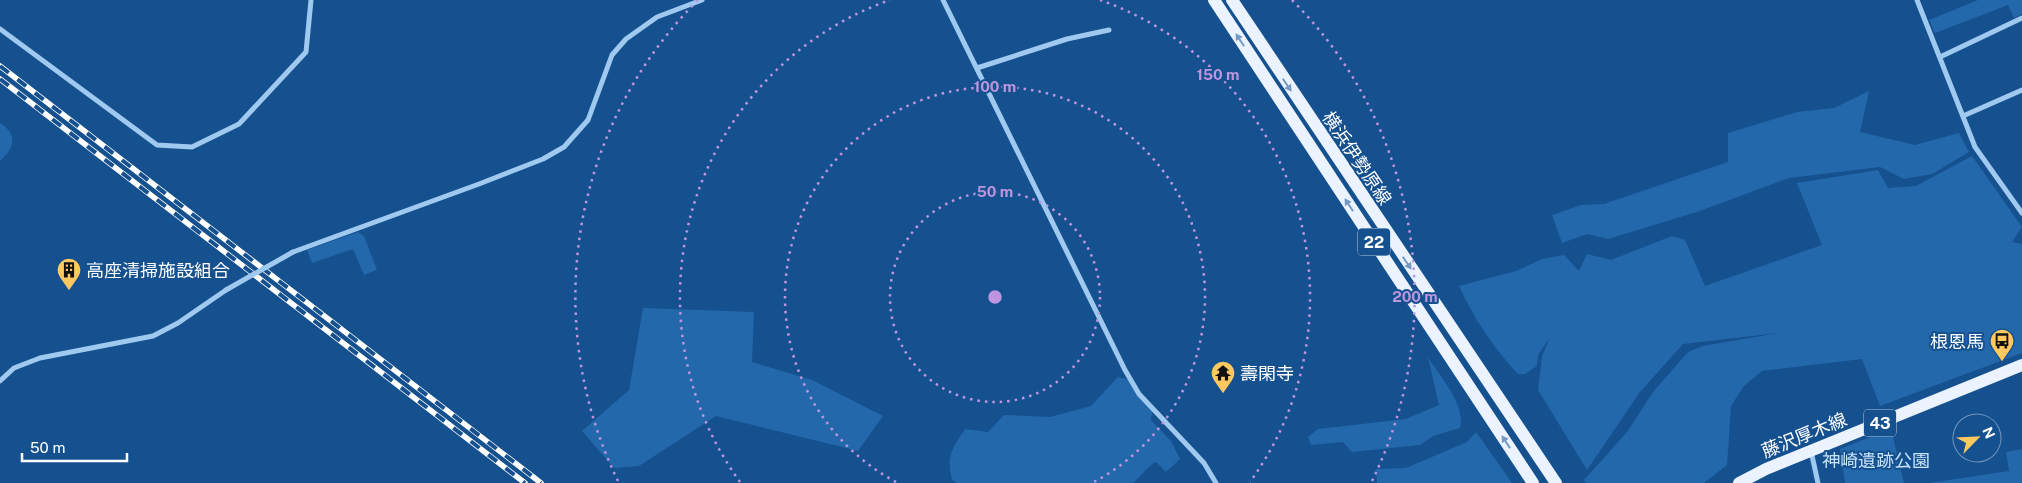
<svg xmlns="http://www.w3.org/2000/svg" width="2022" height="483" font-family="'Public Sans','Noto Sans JP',sans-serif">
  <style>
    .green { fill: #2468ac }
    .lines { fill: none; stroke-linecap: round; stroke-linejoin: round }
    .street { stroke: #a0c9f0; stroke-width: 5 }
    .primary { stroke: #eaf3ff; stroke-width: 12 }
    .rail-casing { stroke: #fff; stroke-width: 5.5 }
    .rail { stroke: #15508f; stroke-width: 4; stroke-dasharray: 11; stroke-linecap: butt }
    .street-bridge { stroke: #a0c9f0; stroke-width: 5 }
    .oneway { fill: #7599c1 }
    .ring { fill: none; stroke: #bd96df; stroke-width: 2.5; stroke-dasharray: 2.5 5 }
    .labels { text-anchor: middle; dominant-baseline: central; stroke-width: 4; stroke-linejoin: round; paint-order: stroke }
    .shield { fill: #15508f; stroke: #b9cadd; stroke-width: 1 }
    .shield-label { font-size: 16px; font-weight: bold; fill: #fff }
    .street-label { font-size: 18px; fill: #fff; stroke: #15508f }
    .poi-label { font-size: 18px; fill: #fff; stroke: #15508f; text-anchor: start }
    .park-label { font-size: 18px; fill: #c7e2fc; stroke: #15508f }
    .centre { fill: #bd96df; stroke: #15508f; stroke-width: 2.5 }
    .ring-label { font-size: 15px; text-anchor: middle; font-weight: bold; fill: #bd96df; stroke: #15508f; stroke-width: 4; stroke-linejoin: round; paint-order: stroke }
  </style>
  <rect width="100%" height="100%" fill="#15508f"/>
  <path class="green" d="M1978,0H2022V14L2014,18L2008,5L1935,33L1929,20Z
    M1869,91L1860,132L1915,145L1959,133L1969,152L1932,174L1904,179L1880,167L1789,178L1697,212L1608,239L1587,234L1562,243L1552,215L1581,205L1604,204L1728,162V133L1797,112L1834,108Z
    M0,123C18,134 15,148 0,161Z
    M1972,156L2022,227L2012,242L2022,244V353L1880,406L1862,359L1762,371L1744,386L1731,406L1727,465L1704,483H1586L1584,480L1627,432L1653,392L1688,352L1703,346L1778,333L1683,344L1640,392L1587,470L1538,390L1542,356L1550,337L1538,355L1537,366L1525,374H1518C1494,349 1473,317 1459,286L1516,271L1542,259L1564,255L1579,271L1587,254L1611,260L1672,236L1685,240L1705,286L1822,245L1797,183L1878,170L1888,188L1916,186Z
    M358,232L364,236L377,270L364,275L353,249L312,263L307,250Z
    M643,308L754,312L752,362L812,380L883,416L858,451L716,416L639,466L614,468L582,431L629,390Z
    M1428,357C1440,377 1466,404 1460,428L1433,436L1420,445L1352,452L1343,442L1311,445L1308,437L1318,429L1406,419L1439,405Z
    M1118,377L1131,380L1153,407L1151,420L1171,441L1180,459L1166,472L1156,462C1146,467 1142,476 1133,483H957L952,480C946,455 952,449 965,429L988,432L1004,415L1050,417L1091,406Z
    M1891,429L1904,483H1845L1840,449Z
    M1476,432L1512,483H1377L1376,469L1406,468L1467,442Z
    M2022,449V483H1929L2009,471L2006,452Z"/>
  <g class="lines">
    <path class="street" d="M943,0L1125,370L1139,394L1204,463L1216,483
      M1917,0L1975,147L2022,213
      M0,29L157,145L192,147L239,124L306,52L311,0
      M1940,57L2022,18
      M977,68L1067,39L1109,30
      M1963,116L2022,90
      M293,252L479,184L543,159L564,147L588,120L612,55L626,39L657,17L702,0
      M0,381L14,368L40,358L153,336L178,323L226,290
      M1811,451L1818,483"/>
    <path class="primary" d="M1214,0L1533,483
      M1232,0L1556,483
      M1739,483L1766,469L2022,365"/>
    <defs>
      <path id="rail" d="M0,66L541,483
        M0,79L525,483"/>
    </defs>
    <use href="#rail" class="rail-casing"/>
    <use href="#rail" class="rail"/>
    <path class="street-bridge" d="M226,290L293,252"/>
  </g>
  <defs><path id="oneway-solid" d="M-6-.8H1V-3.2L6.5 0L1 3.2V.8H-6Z" transform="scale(1.25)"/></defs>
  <g class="oneway">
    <use href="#oneway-solid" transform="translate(1240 40) rotate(-123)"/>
    <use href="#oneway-solid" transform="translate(1287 85) rotate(56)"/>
    <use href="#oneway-solid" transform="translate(1349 205) rotate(-123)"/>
    <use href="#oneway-solid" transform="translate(1407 263) rotate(56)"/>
    <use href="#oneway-solid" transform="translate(1506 442) rotate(-123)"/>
  </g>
  <g class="ring">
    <circle cx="995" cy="297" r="105"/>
    <path d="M896 482A210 210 0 1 1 1094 482"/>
    <path d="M740 482A315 315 0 0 1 890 0M1100 0A315 315 0 0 1 1250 482"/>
    <path d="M618 481A420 420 0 0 1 698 0M1292 0A420 420 0 0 1 1372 481"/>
  </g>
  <defs>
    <symbol id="building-pin" viewBox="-11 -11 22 30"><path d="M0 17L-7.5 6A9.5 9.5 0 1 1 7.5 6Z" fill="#ffc960" stroke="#15508f"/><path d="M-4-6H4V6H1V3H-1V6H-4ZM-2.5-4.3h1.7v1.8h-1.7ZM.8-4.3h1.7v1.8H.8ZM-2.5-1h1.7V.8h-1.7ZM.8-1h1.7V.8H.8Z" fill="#111"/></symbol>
    <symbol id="bus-pin" viewBox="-11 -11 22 30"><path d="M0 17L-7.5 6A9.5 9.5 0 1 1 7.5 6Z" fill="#ffc960" stroke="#15508f"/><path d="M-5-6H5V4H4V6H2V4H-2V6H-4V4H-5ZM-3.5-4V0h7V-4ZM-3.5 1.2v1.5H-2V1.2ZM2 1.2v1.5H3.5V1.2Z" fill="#111"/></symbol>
    <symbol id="temple-pin" viewBox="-11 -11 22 30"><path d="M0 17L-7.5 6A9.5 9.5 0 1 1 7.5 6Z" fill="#ffc960" stroke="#15508f"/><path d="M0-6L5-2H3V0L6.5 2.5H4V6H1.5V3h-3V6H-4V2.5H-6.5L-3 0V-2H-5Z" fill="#111"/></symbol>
  </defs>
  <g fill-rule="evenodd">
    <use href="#building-pin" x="55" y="256" width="28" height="38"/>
    <use href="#bus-pin" x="1988" y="327" width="28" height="38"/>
    <use href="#temple-pin" x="1209" y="359" width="28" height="38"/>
  </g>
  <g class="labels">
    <g class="shield">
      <rect x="1358" y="228.5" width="32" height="27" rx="4"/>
      <rect x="1864" y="409.5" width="32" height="27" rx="4"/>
    </g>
    <g class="shield-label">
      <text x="1374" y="242">22</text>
      <text x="1880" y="423">43</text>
    </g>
    <g class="street-label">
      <text transform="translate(1357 158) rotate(56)">横浜伊勢原線</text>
      <text transform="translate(1804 435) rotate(-22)">藤沢厚木線</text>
    </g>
    <g class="poi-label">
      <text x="86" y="270">高座清掃施設組合</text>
      <text x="1984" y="341" text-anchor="end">根恩馬</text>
      <text x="1240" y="373">壽閑寺</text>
    </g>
    <g class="park-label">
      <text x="1876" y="460">神崎遺跡公園</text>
    </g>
  </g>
  <circle cx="995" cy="297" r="8" class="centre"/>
  <g class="ring-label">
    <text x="1218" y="80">150 m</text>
    <text x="995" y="92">100 m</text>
    <text x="995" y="197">50 m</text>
    <text x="1415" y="302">200 m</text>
  </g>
  <g transform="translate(1977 438) rotate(66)"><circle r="24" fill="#15508f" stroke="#7396bc"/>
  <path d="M0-4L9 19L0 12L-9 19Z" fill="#ffc960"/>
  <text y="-8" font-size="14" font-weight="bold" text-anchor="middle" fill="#ffffff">N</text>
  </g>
  <path d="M22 453v8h105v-8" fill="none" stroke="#ffffff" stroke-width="2.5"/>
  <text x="30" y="453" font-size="15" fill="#ffffff" stroke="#15508f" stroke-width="4" paint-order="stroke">50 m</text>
</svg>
